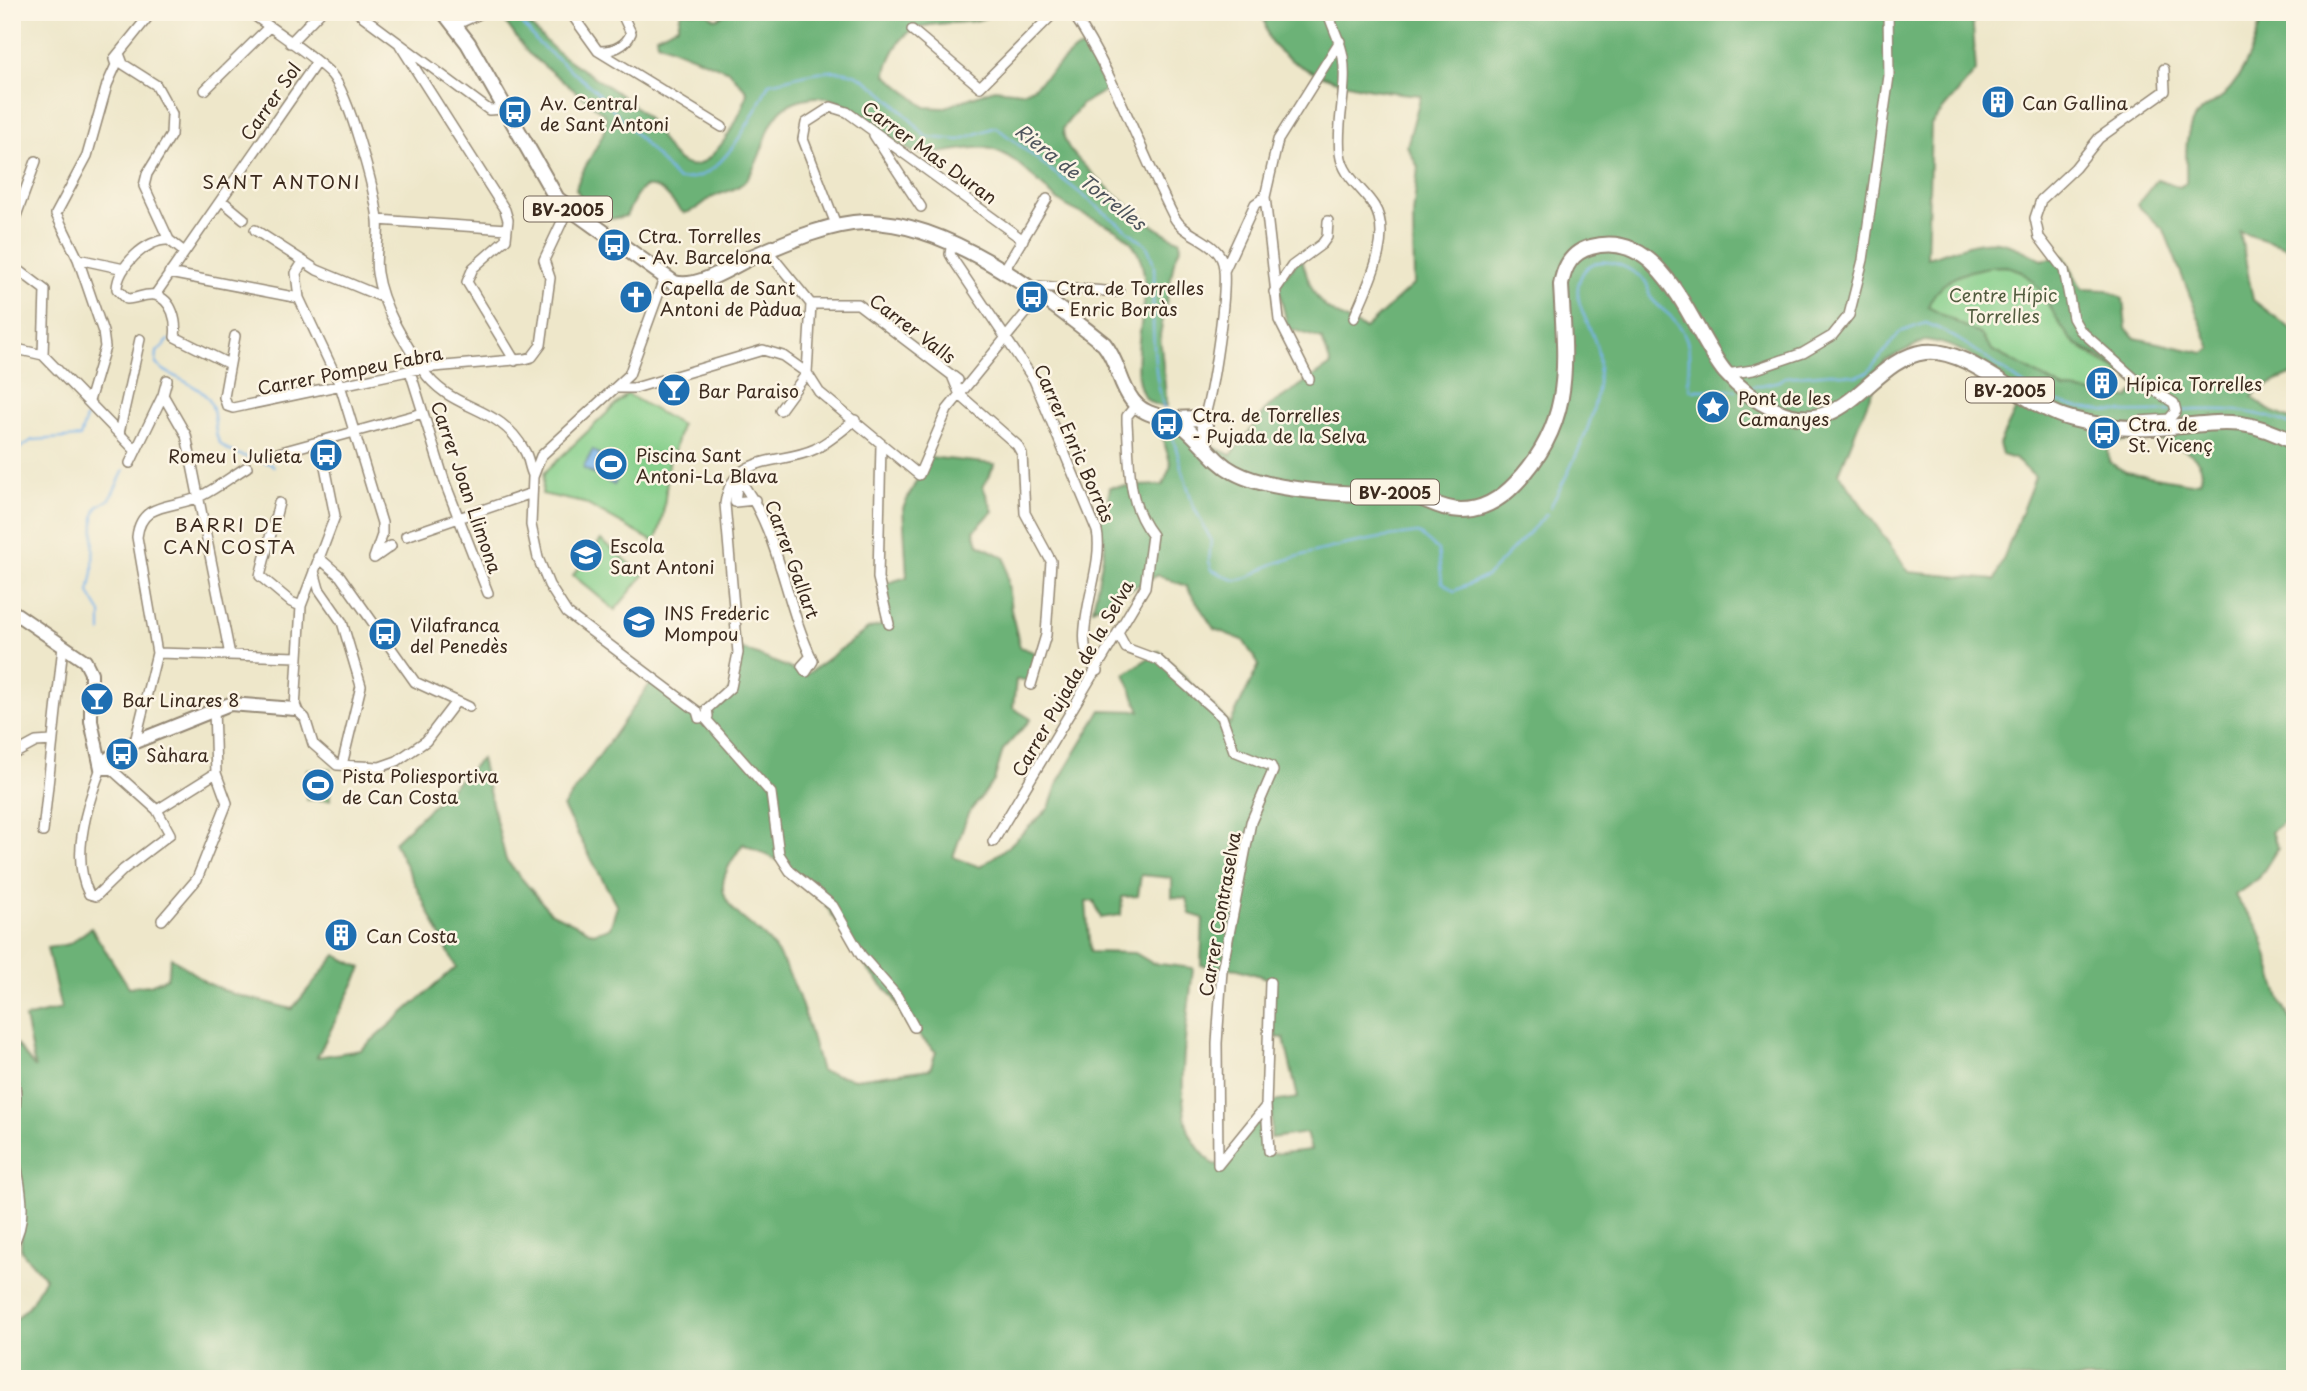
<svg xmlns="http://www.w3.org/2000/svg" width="2307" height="1391" font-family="'Playpen Sans',sans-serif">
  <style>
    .green { fill: #86cf8b; stroke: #607c54; stroke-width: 2 }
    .forest { fill: #6cb277; stroke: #546e4a; stroke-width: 2; fill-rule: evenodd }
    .water { fill: #7ab5ec; stroke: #5a7085; stroke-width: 2 }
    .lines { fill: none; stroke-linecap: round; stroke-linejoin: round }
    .stream { stroke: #7ab5ec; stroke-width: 2 }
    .street-casing { stroke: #948874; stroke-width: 12 }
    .secondary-casing { stroke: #948874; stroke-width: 16 }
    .primary-casing { stroke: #948874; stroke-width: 18 }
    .street { stroke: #fff; stroke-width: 9 }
    .secondary { stroke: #fff; stroke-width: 12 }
    .primary { stroke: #fff; stroke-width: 14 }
    .labels { text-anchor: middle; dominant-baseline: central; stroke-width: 5; stroke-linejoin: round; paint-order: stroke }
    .shield { fill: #fcf5e5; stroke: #75675a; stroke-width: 2 }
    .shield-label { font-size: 16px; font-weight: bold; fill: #3b2a1e }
    .street-label { font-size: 18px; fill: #3b2a1e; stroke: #fcf5e5 }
    .poi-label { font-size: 18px; fill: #3b2a1e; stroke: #fcf5e5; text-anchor: start }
    .park-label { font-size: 18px; fill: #525c3f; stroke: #fcf5e5 }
    .water-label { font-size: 19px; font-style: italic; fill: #4e545c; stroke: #fcf5e5 }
    .neighbourhood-label { font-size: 19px; letter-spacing: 2px; fill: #3b2a1e; stroke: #fcf5e5 }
  </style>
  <rect width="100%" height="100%" fill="#fcf5e5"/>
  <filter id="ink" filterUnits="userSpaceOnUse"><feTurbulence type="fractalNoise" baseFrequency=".0143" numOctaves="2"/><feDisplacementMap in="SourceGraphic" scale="14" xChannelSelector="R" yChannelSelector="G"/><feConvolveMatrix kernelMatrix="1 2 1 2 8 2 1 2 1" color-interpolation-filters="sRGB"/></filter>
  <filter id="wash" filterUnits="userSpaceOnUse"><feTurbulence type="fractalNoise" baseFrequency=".00686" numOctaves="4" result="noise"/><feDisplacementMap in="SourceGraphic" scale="28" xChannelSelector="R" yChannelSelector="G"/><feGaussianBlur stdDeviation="1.57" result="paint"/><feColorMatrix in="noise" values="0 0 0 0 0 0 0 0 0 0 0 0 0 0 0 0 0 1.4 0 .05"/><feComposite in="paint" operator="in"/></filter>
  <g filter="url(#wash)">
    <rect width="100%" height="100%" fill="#eee7ca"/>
    <path class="green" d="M2006,266C2042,272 2051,318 2073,341C2085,354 2107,363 2122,374L2112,397L2064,389L1993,351L1984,340L1927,307C1939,276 1976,266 2006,266Z
      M627,394L681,425L673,455L670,456C666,479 665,527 654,542L584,503L542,494L544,473Z
      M601,540L644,575L615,610L573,575Z
      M307,769H330V800H307Z"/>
    <path class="forest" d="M498,12H517C531,26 544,41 560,54C588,75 622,92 647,118C660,132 668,160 688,165C712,172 746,110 747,91L729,71L657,42L656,36L678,26L681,12H705L716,19L729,12H994C969,35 916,7 895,49C890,58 886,66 886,75L925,107L943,108L994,89L1022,92L1033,88L1075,50L1085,48L1106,90L1082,104L1063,128C1063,136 1065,142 1069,148C1085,170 1155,233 1179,240L1181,245L1174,262L1160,335L1167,406C1117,409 1145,318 1145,292C1145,276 1143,260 1134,246C1120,224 1083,218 1062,203C1038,186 1016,152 986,148C968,145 928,159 913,152C883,139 852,96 817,97C762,100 772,143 748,178C738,191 724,191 711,198C701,204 697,211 684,213C671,204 666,184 644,187L637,194L626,216L611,219L586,205L576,189C580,167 612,132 605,115L528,53Z
      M1263,12H1972L1976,71L1931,124L1927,258C1979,243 1989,229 2041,260L2064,256L2082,289L2107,290L2123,299L2126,328L2135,338L2204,353L2211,349L2164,230L2137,205L2157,180L2179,187L2186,183C2187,164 2183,137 2194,119C2200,109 2215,103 2224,95C2246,74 2256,41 2263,12H2295V250L2240,232L2253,300L2295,332V373L2261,388L2252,397L2269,410L2295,421V813L2271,832L2278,848L2259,878L2235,895C2241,909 2255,919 2260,932C2273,966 2273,995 2295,1026V1379H12V1323L30,1305L45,1278L21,1251L22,1180L12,1174V1067L15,1064L12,1039L35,1068L25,1018L61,1009L47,948L69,944L91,928L129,987L150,985L167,978L171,957L207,983L233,994L292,1009L336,955L362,968L317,1057L361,1050L456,967L394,842L481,759L506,860L550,912L593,933L610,928L617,906L563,807L652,681L693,715L725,703L743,649L806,675L868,629L890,623L881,585L907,577L903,508L928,457L995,464L983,487L993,511L974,531L978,544L1005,558L1011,610L1020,647L1036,653L1028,680H1016L1013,708L1031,719L1003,750L994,781L968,814L953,857L980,867L1009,846L1049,808L1059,780L1101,710L1140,711L1125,674L1159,651L1230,724L1259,665L1243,640L1214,629L1186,586L1158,575L1093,609L1105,545L1095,516L1107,508L1110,487L1163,485L1171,465L1158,423L1231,455L1268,407L1331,365L1322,339L1288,328L1278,285L1301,257C1317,307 1318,306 1365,329L1414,284L1413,215L1418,167L1407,146L1421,95C1372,91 1307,82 1272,44C1266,37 1265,21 1263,12ZM2006,266C2040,272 2050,315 2070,338C2079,348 2087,350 2098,356C2113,364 2129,378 2142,389L2132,393L2129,398L2064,389L1993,351L1981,335L1928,307C1938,276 1977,266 2006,266ZM1926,340C1973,347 1991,371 2017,407L1999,444L2002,455L2015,459L2035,477L1995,580L1909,572L1839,473L1884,361ZM2148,438C2167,441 2211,454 2200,481L2190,483L2126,472L2109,462L2108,449L2111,443ZM743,844L780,861L821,898L868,970L893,997L907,1024L936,1052L930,1069L855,1079L821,1071C808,1027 799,982 772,945C759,927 725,913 723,888C722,873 735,856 743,844ZM1141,875L1172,878V897L1186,898L1190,914L1203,918L1201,965L1238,969L1273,980L1272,1037L1284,1038L1298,1098L1272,1102L1271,1138L1306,1133L1311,1150L1263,1155V1114L1222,1165L1213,1164C1204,1155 1195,1146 1190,1134C1174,1096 1189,1010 1193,968L1152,963L1135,953L1090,952L1086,902L1094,901L1101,918L1121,915L1122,897L1138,896Z"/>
    <path class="water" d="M593,450L622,469L614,485L583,468Z"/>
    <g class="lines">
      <path class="stream" d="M513,12L538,43L596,91L678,180C685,179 694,178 700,176C730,164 756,111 769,83C794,78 826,66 851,73C874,80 910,118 926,137L959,140L996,127L1146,245C1160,269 1152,282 1153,308C1153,342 1154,379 1165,411
        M169,340L157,352L156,364C170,378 191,380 206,396C220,411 210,436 223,446C236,458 259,457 274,466
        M1752,387L1780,381L1785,377L1832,373L1856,376L1868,372L1900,332L1926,323C1965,339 1996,366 2030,389C2070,414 2125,414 2171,411
        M2180,411C2220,408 2258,409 2295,427
        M1169,425L1193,505L1211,540L1209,561L1212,570C1220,573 1229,580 1237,580C1250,580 1263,567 1276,563C1320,549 1372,538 1418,533L1438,550L1442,582L1454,591L1487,576L1547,514
        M12,454L32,440L80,437L86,418
        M1550,508C1575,458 1604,411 1598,353C1595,330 1572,304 1579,282C1589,248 1627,264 1644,280C1650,285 1647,293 1652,299C1664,313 1679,319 1686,338C1693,355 1685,373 1691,390H1736
        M101,632V613L89,593L93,572L94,515L98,506L110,499L124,470"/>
    </g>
  </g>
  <g filter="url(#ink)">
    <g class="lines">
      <defs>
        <path id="street" d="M250,12C274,31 310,53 331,74C349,94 375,191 378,220C380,237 374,256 377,273C382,307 404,341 422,369C451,413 499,403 524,450C529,457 529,467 533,475
          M357,12L489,110L505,109
          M570,12L598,51L722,127
          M1072,12C1115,75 1139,149 1174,217C1185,237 1217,240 1223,263C1229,288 1212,396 1203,421
          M1328,12C1332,28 1341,41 1343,57C1348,89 1336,122 1340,153C1343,177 1363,188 1374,206C1394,238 1366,288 1354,318
          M455,25L484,12
          M912,30L980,87L1055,12
          M290,43L320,12
          M400,45L505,210L508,220L506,239L473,268L467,282L515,361
          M600,51C613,51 626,46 631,33L621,12
          M120,56L123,64L156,85L172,114L171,135L147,174L144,186L169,240L183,251
          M205,90L269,27
          M874,135L921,207
          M1265,197L1279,320L1309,379
          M221,200L244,219
          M378,220L507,229
          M12,227L36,161
          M837,227L803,139L806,123L831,107L847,112L1023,240
          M255,230L317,270L382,297
          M169,240C147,238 117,267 117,289L127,299C137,299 145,293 155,295C173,300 177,322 175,337L229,364
          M952,242L950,254L954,261L1034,380L1097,531C1106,572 1064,643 1098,671
          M767,250L811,304L807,373L780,410
          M78,259L124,269
          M303,262L296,273L299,298L340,385L382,523V535L374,558L391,546
          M12,265L45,290L43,355
          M1224,271L1255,204L1265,197L1278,140L1340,41
          M1003,272L1047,199
          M169,273L299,298
          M665,276L629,375L541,456L533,477L531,525L538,558L549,585L567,613L697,711L699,718L708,716L707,709
          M1027,289L1039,286L1119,292
          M1274,292L1292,266L1322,244L1327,237L1328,221
          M155,295L316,63
          M811,304H858L958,380
          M235,336L224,397L227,406L233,408L422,368L525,359L532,357L541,345L550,278L544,260L568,209
          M12,348L43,355L136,451
          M410,371L445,483L488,593
          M1727,374L1753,370L1803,353L1832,336L1849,315L1863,260L1889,76L1888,12
          M953,378L960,395L1017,445L1022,454L1025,513L1051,561L1046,635L1031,685
          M617,388H635L763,350L783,356L807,373L819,392L919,475L947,410L1039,297
          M163,395L186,435L230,655
          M89,401L105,347L103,332L78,259L56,214L87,156L107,85L116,65L114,59L152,12
          M2129,426L2139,421L2169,419L2176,411L2174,403L2134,378L2080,330L2073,318L2064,270L2039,237L2035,218L2041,200L2075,168L2099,138L2165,91L2164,69
          M119,433L140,339
          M320,441L335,516L301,606L295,709L305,718L313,744L337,765L380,767L397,761L426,741L455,703
          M881,444L878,578L889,624
          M274,454L423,413
          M130,463L163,395L167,380
          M738,478C780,530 784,602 813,661L806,672L802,666L811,656
          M738,478L735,502L755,500
          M279,503L260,576L291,602L301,606
          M406,536L532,493
          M318,557L340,576L415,682L469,707
          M314,571L319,589L342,622L361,686L342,765
          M1119,635L1126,648L1158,660L1213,709L1222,717L1234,751L1271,766L1273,771L1251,822L1222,970L1217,1043L1218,1165
          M157,653L298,657
          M707,709L731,687L738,653L725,504C732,452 782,465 815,449C830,441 843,430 855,420
          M705,718L771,793L779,854L790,871L833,906L861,955L897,996L914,1027
          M135,742L157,653L137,537C141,500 175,509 201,496C217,488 232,476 247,467
          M12,755L36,742L52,741
          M101,768C87,804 70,858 89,894L96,896L124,869L170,834L157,810L110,768
          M157,810L216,773
          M43,832L63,646
          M993,842L1145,587L1152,535C1126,502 1130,463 1127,423V416L1136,405
          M162,920L197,879L227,803L216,773L214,708
          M12,1074C20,1093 13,1114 13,1134C13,1171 34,1210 12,1246
          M1266,1106L1269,1151
          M1218,1165L1266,1106L1270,982"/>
        <path id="secondary" d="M12,611L85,661L91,673V721L101,768H110L109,758
          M109,758L135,742L230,704L295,709"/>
        <path id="primary" d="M444,12L468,43L557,199L674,283C699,290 731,266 754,256C787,242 829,223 865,222C946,220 1043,295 1104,344C1118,361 1119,383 1132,400C1145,418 1166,415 1183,426C1201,439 1213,461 1234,472C1265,489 1327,493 1363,494C1376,495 1388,491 1400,493C1422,495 1439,510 1461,510C1484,510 1501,499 1516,483C1575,421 1565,363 1561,285C1564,266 1572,252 1591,247C1664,227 1691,331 1725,372C1738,387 1756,401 1775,410C1846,443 1869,359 1925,352C1970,347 2024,407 2072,419C2098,426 2125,429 2151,428C2213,426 2235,411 2295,443
          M1170,419L1200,418L1205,426V447"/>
      </defs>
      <use href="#street" class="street-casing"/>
      <use href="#secondary" class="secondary-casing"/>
      <use href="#primary" class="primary-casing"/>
      <use href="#street" class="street"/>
      <use href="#secondary" class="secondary"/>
      <use href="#primary" class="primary"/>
    </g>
  </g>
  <defs>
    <symbol id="building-disc" viewBox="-11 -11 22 22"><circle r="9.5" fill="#1f6fb2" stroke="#fcf5e5"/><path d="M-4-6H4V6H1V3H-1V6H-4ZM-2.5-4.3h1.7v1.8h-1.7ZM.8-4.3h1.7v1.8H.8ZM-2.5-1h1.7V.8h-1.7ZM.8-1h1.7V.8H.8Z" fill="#fff"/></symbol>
    <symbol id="bus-disc" viewBox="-11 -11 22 22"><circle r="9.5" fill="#1f6fb2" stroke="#fcf5e5"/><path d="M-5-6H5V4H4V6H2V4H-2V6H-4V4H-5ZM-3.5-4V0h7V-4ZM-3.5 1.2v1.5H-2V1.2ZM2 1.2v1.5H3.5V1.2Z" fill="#fff"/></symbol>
    <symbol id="church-disc" viewBox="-11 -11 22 22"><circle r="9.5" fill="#1f6fb2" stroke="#fcf5e5"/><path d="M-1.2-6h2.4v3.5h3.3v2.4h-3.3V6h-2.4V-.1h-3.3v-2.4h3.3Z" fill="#fff"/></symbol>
    <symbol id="bar-disc" viewBox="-11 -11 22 22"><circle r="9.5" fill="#1f6fb2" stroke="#fcf5e5"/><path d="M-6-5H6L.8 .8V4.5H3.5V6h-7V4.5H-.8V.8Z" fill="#fff"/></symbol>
    <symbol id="sight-disc" viewBox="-11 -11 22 22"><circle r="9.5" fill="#1f6fb2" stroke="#fcf5e5"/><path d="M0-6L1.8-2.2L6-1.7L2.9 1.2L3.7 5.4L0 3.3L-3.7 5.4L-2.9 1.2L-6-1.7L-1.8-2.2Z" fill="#fff"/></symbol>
    <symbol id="stadium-disc" viewBox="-11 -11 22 22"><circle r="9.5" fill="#1f6fb2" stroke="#fcf5e5"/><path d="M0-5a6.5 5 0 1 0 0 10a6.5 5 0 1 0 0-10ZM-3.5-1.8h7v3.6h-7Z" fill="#fff"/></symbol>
    <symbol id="school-disc" viewBox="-11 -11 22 22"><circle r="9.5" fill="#1f6fb2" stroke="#fcf5e5"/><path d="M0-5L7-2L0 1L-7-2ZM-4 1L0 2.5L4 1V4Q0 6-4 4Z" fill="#fff"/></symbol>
  </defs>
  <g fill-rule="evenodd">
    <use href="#building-disc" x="1979" y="83" width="38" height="38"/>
    <use href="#bus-disc" x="496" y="93" width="38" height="38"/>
    <use href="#bus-disc" x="595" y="226" width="38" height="38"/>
    <use href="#church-disc" x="617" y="278" width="38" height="38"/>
    <use href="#bus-disc" x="1013" y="278" width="38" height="38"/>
    <use href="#building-disc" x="2083" y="364" width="38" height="38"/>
    <use href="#bar-disc" x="655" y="371" width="38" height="38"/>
    <use href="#sight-disc" x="1694" y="388" width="38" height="38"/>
    <use href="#bus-disc" x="1148" y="405" width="38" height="38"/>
    <use href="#bus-disc" x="2085" y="414" width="38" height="38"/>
    <use href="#bus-disc" x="307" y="436" width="38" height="38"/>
    <use href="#stadium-disc" x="592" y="445" width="38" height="38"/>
    <use href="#school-disc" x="567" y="536" width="38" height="38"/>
    <use href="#school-disc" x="620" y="603" width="38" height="38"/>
    <use href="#bus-disc" x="366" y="615" width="38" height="38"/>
    <use href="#bar-disc" x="78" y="680" width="38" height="38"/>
    <use href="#bus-disc" x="103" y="735" width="38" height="38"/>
    <use href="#stadium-disc" x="299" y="766" width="38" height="38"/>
    <use href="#building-disc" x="322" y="916" width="38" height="38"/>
  </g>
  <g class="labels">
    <g class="shield">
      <rect x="524" y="196.5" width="88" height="25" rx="5"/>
      <rect x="1966" y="377.5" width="88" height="25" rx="5"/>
      <rect x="1351" y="479.5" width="88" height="25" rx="5"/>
    </g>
    <g class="shield-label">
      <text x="568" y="209">BV-2005</text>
      <text x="2010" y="390">BV-2005</text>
      <text x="1395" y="492">BV-2005</text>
    </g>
    <g class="street-label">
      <text transform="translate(270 101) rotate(-55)">Carrer Sol</text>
      <text transform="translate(930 152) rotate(36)">Carrer Mas Duran</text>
      <text transform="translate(913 328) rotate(37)">Carrer Valls</text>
      <text transform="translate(350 370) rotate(-11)">Carrer Pompeu Fabra</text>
      <text transform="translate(1075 443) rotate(66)">Carrer Enric Borràs</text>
      <text transform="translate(467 487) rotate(71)">Carrer Joan Llimona</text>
      <text transform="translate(793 559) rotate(70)">Carrer Gallart</text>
      <text transform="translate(1072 678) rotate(-60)">Carrer Pujada de la Selva</text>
      <text transform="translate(1219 914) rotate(-80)">Carrer Contraselva</text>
    </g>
    <g class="poi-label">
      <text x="540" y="102">Av. Central<tspan x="540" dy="21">de Sant Antoni</tspan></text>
      <text x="2022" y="102">Can Gallina</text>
      <text x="638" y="235">Ctra. Torrelles<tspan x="638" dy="21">- Av. Barcelona</tspan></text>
      <text x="660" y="287">Capella de Sant<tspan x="660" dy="21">Antoni de Pàdua</tspan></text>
      <text x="1056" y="287">Ctra. de Torrelles<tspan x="1056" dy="21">- Enric Borràs</tspan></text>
      <text x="2126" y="383">Hípica Torrelles</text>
      <text x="698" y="390">Bar Paraiso</text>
      <text x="1738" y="397">Pont de les<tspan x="1738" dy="21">Camanyes</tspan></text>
      <text x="1192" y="414">Ctra. de Torrelles<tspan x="1192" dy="21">- Pujada de la Selva</tspan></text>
      <text x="2128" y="423">Ctra. de<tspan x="2128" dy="21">St. Vicenç</tspan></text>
      <text x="636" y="454">Piscina Sant<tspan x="636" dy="21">Antoni-La Blava</tspan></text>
      <text x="302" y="455" text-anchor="end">Romeu i Julieta</text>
      <text x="610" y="545">Escola<tspan x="610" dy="21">Sant Antoni</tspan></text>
      <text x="664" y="612">INS Frederic<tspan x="664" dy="21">Mompou</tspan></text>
      <text x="410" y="624">Vilafranca<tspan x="410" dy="21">del Penedès</tspan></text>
      <text x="122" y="699">Bar Linares 8</text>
      <text x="146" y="754">Sàhara</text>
      <text x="342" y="775">Pista Poliesportiva<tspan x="342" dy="21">de Can Costa</tspan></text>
      <text x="366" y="935">Can Costa</text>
    </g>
    <g class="park-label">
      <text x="2003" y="294">Centre Hípic<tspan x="2003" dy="21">Torrelles</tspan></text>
    </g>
    <g class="water-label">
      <text transform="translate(1081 176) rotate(38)">Riera de Torrelles</text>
    </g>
    <g class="neighbourhood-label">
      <text x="282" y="181">SANT ANTONI</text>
      <text x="230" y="524">BARRI DE<tspan x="230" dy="22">CAN COSTA</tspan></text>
    </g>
  </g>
  <rect width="2307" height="1391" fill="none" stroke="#fcf5e5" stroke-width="42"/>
</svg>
